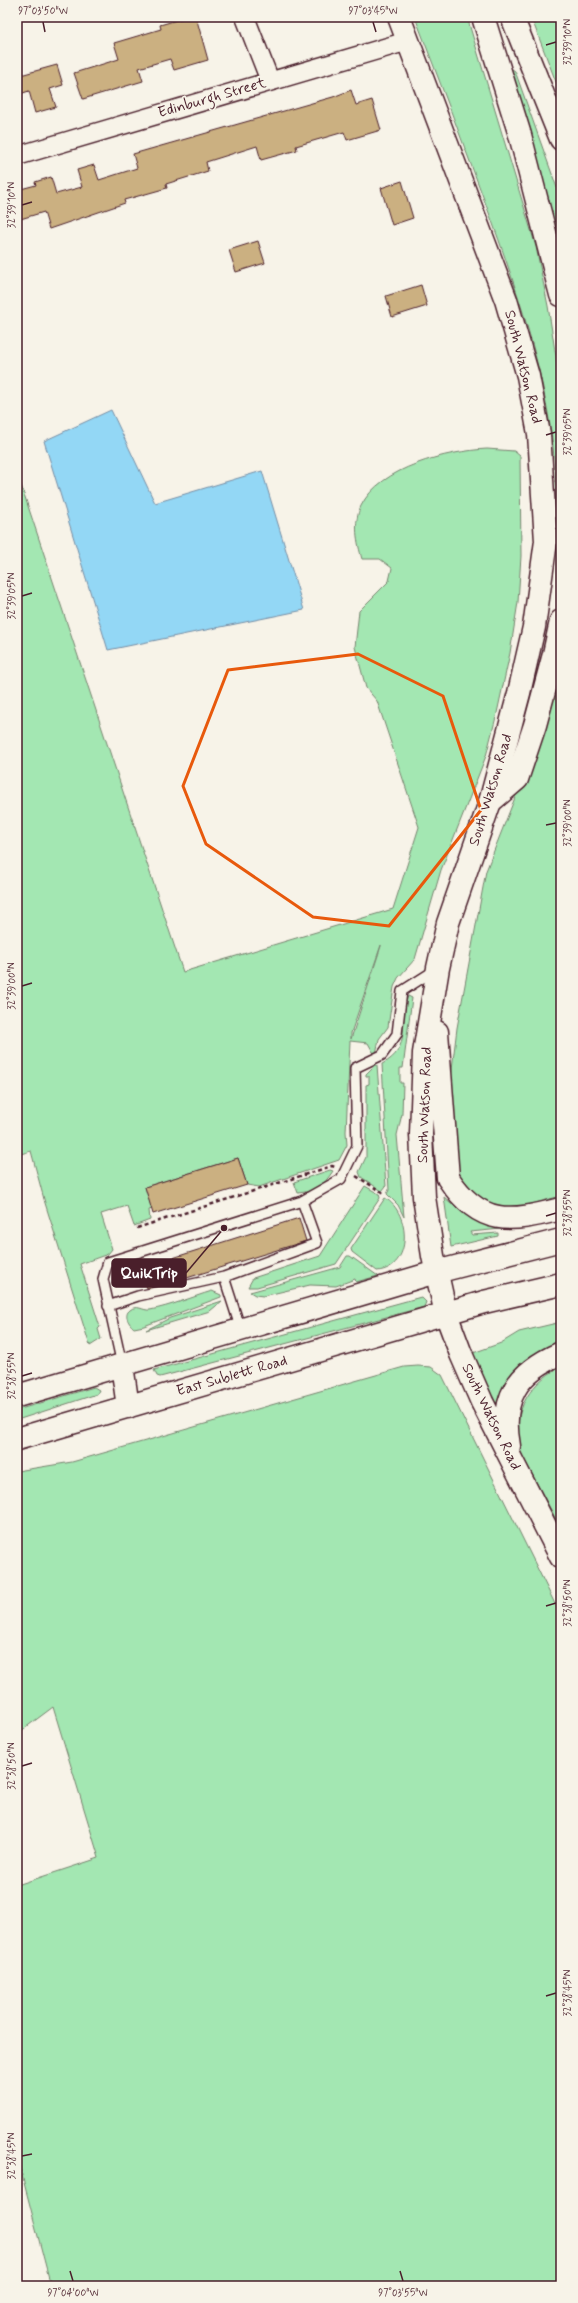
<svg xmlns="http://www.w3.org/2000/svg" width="578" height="2303" font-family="Mynerve,sans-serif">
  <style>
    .green { fill: #a3e7b2; stroke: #76836e; fill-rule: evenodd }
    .water { fill: #93d7f5; stroke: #768da4 }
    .building { fill: #cbb081; stroke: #4a1f2b }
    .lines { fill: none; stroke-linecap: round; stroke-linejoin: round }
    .lane-casing { stroke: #4a1f2b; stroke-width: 12 }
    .street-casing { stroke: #4a1f2b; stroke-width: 21 }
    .secondary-casing { stroke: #4a1f2b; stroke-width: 25 }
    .highway-casing { stroke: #4a1f2b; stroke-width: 25 }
    .path { stroke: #4a1f2b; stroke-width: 2.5; stroke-dasharray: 4 3; stroke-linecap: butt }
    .lane { stroke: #f7f3e8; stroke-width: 9 }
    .street { stroke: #f7f3e8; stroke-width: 18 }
    .secondary { stroke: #f7f3e8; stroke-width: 22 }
    .highway { stroke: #f7f3e8; stroke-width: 22 }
    .marked { fill: none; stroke: #e8590c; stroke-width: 3; stroke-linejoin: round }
    .ticks { fill: none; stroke: #4a1f2b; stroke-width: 1.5 }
    .labels { text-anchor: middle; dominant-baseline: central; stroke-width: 3.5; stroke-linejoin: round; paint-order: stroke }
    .street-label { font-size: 15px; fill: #4a1f2b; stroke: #f7f3e8 }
    .leader { fill: none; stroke: #4a1f2b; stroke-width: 1.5 }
    .callout-dot { fill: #4a1f2b; stroke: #f7f3e8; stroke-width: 1.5 }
    .callout { fill: #4a1f2b; stroke: #4a1f2b; stroke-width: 1.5 }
    .callout-label { font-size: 16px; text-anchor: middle; font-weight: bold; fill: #fff }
    .neatline { fill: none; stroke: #4a1f2b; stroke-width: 1.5 }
    .ticks-label { font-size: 10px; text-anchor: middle; fill: #4a1f2b }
  </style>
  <rect width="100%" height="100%" fill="#f7f3e8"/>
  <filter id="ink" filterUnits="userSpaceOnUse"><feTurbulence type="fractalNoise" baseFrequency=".025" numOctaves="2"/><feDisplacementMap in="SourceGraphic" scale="8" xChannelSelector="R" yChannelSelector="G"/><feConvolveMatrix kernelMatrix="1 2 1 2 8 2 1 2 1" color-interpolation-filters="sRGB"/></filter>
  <g filter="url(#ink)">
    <path class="green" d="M415,17H467L536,247L548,306L556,357L560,411L559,524L556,525C561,421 527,318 492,221C467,153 441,85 415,17Z
      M531,17H561V95Z
      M512,69L515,71L561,199V249L509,72Z
      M487,449L514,451L520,456L521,556L518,602L510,653L497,713L486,756L441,870L415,959L398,978L394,987L388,1027L379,1039L376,1054L373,1052L368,1043L350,1041L346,1132L347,1145L339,1160L259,1187L247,1185L238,1158L145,1187L152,1209L149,1210L150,1220L134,1226L127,1206L101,1214L112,1249L108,1254L80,1264L100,1327L98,1329L101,1339L90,1346L45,1203L31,1151L17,1155V473L183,972L393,909L419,827L377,701L366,688L355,647L359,611L389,581L392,568L380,559H362C357,542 353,523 361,506C380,467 448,451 487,449ZM381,945V946L351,1039V1033Z
      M561,647V1196L517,1208L492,1204L477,1196L460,1175L451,1154L448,1102L457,1028L486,871L535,747Z
      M408,996L412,998L403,1068H400V1083H403L402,1114L397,1135L404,1217L398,1205L387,1194L389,1190L382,1064C413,1049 398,1021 408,996Z
      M375,1065H377L386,1186L382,1191L361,1177L359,1172L366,1157V1085L369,1084V1076H366V1074Z
      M330,1170L333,1171C323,1186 317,1191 298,1193L294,1182Z
      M365,1186L379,1194L380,1198L336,1264L257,1287H248L253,1278L320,1256Z
      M444,1197L463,1213L501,1229L470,1232L472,1235L498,1233V1236L451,1247Z
      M385,1198C411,1213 413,1268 377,1271L352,1252L351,1249Z
      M347,1256H350L378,1276L356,1282L355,1279L336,1286L310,1285L263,1296L255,1295L250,1292L340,1267Z
      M212,1291L221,1295V1297L144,1326L134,1328C129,1324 123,1315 130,1310C137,1304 143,1311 150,1310C171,1306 192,1297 212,1291Z
      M421,1297L426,1302L424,1307L160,1377L157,1376L154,1370Z
      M222,1301L210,1311L146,1330L170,1318Z
      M561,1322V1343L496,1405L473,1353L501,1343L519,1332Z
      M418,1366L431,1367L442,1375L561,1616V2286H51L17,2156V1885L99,1858L53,1707L17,1734V1471L72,1462L404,1367Z
      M561,1367V1529L522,1455C509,1418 526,1384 561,1367Z
      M94,1387L99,1390L97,1394L17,1420V1410Z"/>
    <path class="water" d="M111,410L155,503L262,471L304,610L108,650L44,441Z"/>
    <path class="building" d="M187,17H196L208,60L174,70L170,59L139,68L143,81L83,99L74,73L119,59L114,43L161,29L160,25Z
      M57,65L63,85L50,89L56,107L35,113L29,91L17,95V76Z
      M351,90L356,105L372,100L381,130L347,140L344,132L296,146L297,150L261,160L257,146L206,162L208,171L166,184L167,188L124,200L125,203L49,229L44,212L17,220V190L36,185L35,182L51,177L56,194L82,187L77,170L94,165L99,180L137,168L133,154L333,97Z
      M402,181L413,218L392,225L381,188Z
      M258,241L265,263L236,272L229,250Z
      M421,285L427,306L392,317L386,296Z
      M238,1158L247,1185L153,1214L145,1187Z
      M299,1218L306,1241L177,1281L147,1288L141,1268Z"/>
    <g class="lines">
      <defs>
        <path id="lane" d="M108,1306L138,1296L224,1277
          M241,1330L224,1277L317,1243L302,1201
          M122,1365L103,1279L108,1262L302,1201L341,1179L357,1146L355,1068L382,1055L397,1034L402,991L435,970"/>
        <path id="street" d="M245,17L270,81
          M17,156L408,41"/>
        <path id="secondary" d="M399,17L506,300L528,376L539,434L546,541L534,627L519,693L490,802L448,923L438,968L424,1053L421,1134L424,1197L433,1256L446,1314L461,1354L482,1402L561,1557
          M437,1032L448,1178C480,1227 510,1222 561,1209
          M122,1365L128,1407
          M17,1396L436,1272L561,1240
          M17,1439L484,1302L561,1284
          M509,1446C500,1398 517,1372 561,1353"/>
        <path id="highway" d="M483,17L520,135L561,295
          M512,17L561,139
          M490,802L517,779L535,725L554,654L561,621"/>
      </defs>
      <use href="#lane" class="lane-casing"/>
      <use href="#street" class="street-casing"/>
      <use href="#secondary" class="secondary-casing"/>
      <use href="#highway" class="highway-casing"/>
      <path class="path" d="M356,1176L385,1194
        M137,1228L332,1166L335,1167"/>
      <use href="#lane" class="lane"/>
      <use href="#street" class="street"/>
      <use href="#secondary" class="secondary"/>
      <use href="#highway" class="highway"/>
    </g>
  </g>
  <path class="marked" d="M358,654L443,696L481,810L389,926L313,917L206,844L183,786L228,670Z"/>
  <path class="ticks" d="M43,22L45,32M373,22L376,32M546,45L556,42M22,205L32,202M546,435L556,432M22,596L32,593M546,825L556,823M22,986L32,983M546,1216L556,1213M22,1376L32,1373M546,1606L556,1603M22,1766L32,1763M546,1996L556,1993M22,2156L32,2154M70,2271L73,2281M400,2271L403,2281"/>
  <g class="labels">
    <g class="street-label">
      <text transform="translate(212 98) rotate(-16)">Edinburgh Street</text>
      <text transform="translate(523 367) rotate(76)">South Watson Road</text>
      <text transform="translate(491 790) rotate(-73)">South Watson Road</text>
      <text transform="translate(425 1105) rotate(-88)">South Watson Road</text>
      <text transform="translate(232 1376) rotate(-16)">East Sublett Road</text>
      <text transform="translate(491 1417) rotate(64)">South Watson Road</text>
    </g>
  </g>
  <path class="leader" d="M224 1228L186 1273"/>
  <circle class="callout-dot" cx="224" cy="1228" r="4"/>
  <rect class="callout" x="112" y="1259" width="74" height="28" rx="4"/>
  <g class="callout-label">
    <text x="149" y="1278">QuikTrip</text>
  </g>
  <rect width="578" height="2303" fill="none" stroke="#f7f3e8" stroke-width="44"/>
  <rect x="22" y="22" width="534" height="2259" class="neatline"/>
  <g class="ticks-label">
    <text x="43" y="14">97°03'50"W</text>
    <text x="373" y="14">97°03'45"W</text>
    <text transform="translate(567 42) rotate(-90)" y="4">32°39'10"N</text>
    <text transform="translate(11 205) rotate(-90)" y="4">32°39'10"N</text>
    <text transform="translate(567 432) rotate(-90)" y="4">32°39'05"N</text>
    <text transform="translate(11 596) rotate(-90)" y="4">32°39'05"N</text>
    <text transform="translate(567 823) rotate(-90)" y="4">32°39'00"N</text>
    <text transform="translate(11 986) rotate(-90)" y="4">32°39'00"N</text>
    <text transform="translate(567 1213) rotate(-90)" y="4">32°38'55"N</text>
    <text transform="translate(11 1376) rotate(-90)" y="4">32°38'55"N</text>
    <text transform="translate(567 1603) rotate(-90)" y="4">32°38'50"N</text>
    <text transform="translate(11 1766) rotate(-90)" y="4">32°38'50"N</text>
    <text transform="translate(567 1993) rotate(-90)" y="4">32°38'45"N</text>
    <text transform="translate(11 2156) rotate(-90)" y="4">32°38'45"N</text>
    <text x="73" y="2296">97°04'00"W</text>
    <text x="403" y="2296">97°03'55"W</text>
  </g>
</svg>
